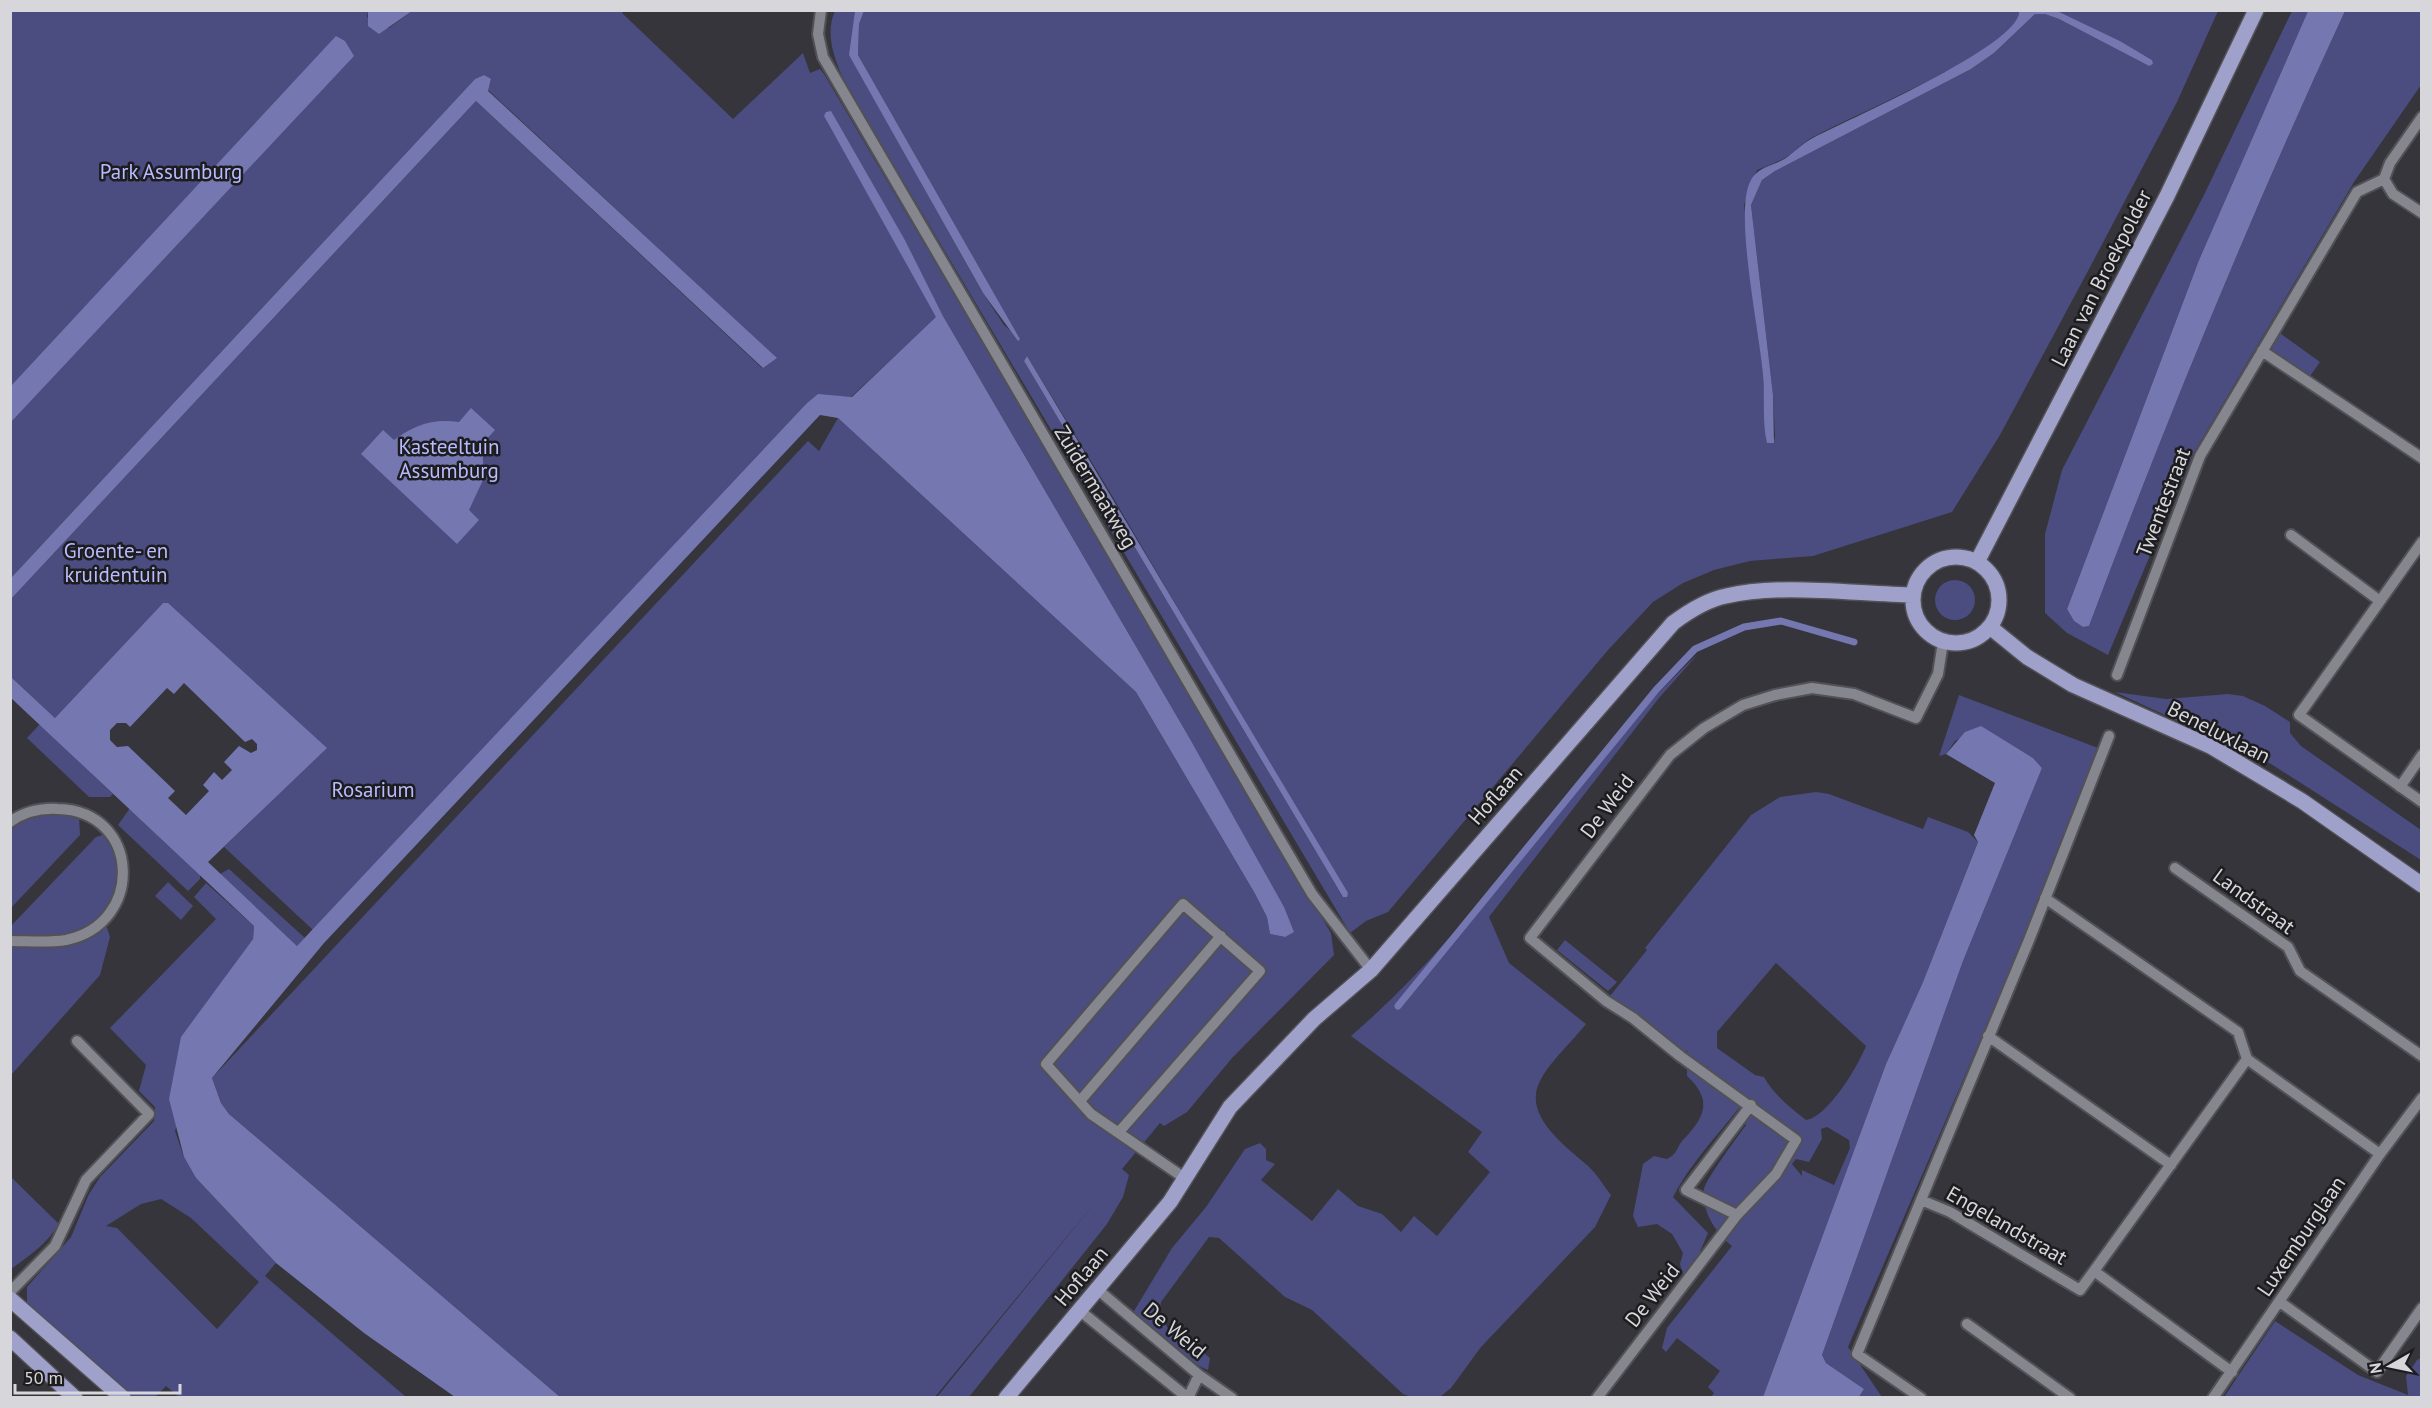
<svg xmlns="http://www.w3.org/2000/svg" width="2432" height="1408" font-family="'PT Sans',sans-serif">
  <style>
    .green { fill: #4b4c7f; fill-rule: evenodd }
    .water { fill: #7577b1; fill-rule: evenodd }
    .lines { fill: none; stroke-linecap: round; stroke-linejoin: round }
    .stream { stroke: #7577b1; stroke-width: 7 }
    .minor-casing { stroke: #515156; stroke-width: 14 }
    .major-casing { stroke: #515156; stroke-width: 18 }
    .minor { stroke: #86878e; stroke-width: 10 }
    .major { stroke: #9fa1cb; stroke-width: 15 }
    .labels { text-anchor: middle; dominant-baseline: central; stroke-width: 5; stroke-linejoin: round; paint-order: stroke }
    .park-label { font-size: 21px; fill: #b8bbfe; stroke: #1d1d20 }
    .street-label { font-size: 21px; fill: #d7d7db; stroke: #1d1d20 }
  </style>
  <rect width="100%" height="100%" fill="#35353b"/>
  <path class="green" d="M11,11H368L367,17L389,28L412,11H624L622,13L733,119L803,53L810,73L820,69L824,74L1331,933L1334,955L1233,1057L1187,1112L1164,1126L1160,1123L1122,1169L1129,1175L1123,1197L1107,1224L969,1397H937L1097,1200L935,1397H560L229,1114L221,1103L212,1078L808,441L819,451L838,418L1136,692L1254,892L1267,917L1270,934L1285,937L1186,732L943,316L906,242L824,116L937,317L851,397L838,396L806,404L313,930L224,847L326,748L163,603L55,718L11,677V599L476,101L762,368L776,358L488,90L491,80L484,75L475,79L11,578Z
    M835,11H855L850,55L981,290L1004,325L1020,339L858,55L859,24L864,11H2019C2023,47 1840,120 1808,140C1799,146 1792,155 1783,159C1774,163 1766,167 1757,170L1744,205L1763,374L1767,443L1774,442L1775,436L1773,395L1751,205L1762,180L1775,171L1971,69L1994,53L2035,14H2045L2059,19L2149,66L2152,60L2120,41L2056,11H2218L2177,102L2088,271L2000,435L1952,512L1813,556L1750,561L1714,570L1683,583L1653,602L1608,650L1388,912L1366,921L1350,933L883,147C863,111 816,52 835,11ZM1027,356L1108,489L1347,897H1343L1024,361Z
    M2292,11H2308L2199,260L2067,609L2074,621L2083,627L2089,626C2167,418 2252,212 2345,11H2421V85L2354,182L2192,456L2108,655L2067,633L2045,613V534L2062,470L2204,195Z
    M2277,331L2320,362L2308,379L2264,351Z
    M1935 600a20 20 0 1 1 40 0a20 20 0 1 1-40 0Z
    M1698,654L1659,698L1489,917L1509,963L1586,1024C1572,1042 1550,1061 1540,1081C1522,1116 1566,1146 1588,1166C1597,1174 1603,1185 1611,1195L1595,1227L1481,1347L1451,1388L1440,1397H1411L1403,1394L1312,1310L1285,1297L1219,1238L1209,1237L1161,1302L1159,1314L1169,1330L1190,1341L1210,1358L1208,1370C1181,1358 1149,1337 1134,1311L1172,1248L1206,1207L1245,1149L1260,1143L1266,1149V1160L1275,1164L1261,1180L1312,1221L1338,1189L1358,1206L1382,1214L1401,1232L1414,1216L1437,1236L1490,1172L1468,1152L1482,1132L1351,1036C1482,923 1572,771 1698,654Z
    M2115,692L2166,699L2228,694L2243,696L2265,706L2290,722V733L2301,746L2421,830V860L2271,764Z
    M1959,695L2098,748L2035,913L1848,1347L1882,1397H1859L1864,1389L1826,1363L1822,1355L1963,961L2042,768L2033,758L1981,727L1955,741L1946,754L1939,756Z
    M39,725H41L113,794L110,797H89L27,738Z
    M1816,792L1829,794L1923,829L1928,817L1968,832L1978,842L1923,982L1886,1064L1763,1397H1711L1714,1393L1708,1387L1720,1371L1677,1338L1666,1352L1662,1348L1667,1328L1732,1246C1716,1233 1701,1211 1704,1189C1706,1179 1738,1136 1746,1125L1739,1108C1717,1136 1689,1165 1673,1197L1708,1233L1693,1268L1683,1275L1680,1264L1683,1253L1672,1234L1657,1224L1638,1227L1633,1216L1643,1164L1654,1156L1667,1159C1677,1154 1676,1149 1682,1141C1704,1118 1714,1101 1687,1076V1050L1682,1058L1606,1001L1647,950L1645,948L1751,815L1780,797ZM1776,963L1866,1046C1858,1066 1828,1117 1806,1120C1790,1107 1774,1095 1764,1077L1755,1075L1717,1048V1032ZM1827,1127L1849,1140L1850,1148L1834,1185L1802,1170V1176L1792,1164L1796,1159L1809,1162L1822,1139L1821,1129Z
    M130,808L200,874V879L188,891L118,825Z
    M48,812L79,817L80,835L11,908L10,826L24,817Z
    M106,834L118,856L117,893L104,914L93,924L60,938L11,937L10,927L96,837Z
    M229,869L305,938L297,946L220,874Z
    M168,882L193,906L181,920L155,896Z
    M206,883L254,926L253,939L227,975L175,1131L184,1157L196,1178L276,1263L265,1276L406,1397H179L166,1386L155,1397H129L27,1303V1287L71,1237L89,1194L100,1177L154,1121L155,1107L139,1091L146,1065L110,1028L216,919L194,897ZM161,1199L191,1218L259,1282L217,1329L117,1228L106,1226L141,1204Z
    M106,924L110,937L100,975L11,1075V944C45,947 79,949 106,924Z
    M1565,940L1617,982L1608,991L1557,950Z
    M10,1176L59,1224C46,1245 29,1256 11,1269Z
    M2275,1321L2358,1375L2408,1395L2406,1376L2417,1360L2421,1358V1397H2224Z"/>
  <path class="water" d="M368,11V10L412,11L379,34L368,26Z
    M855,11H864L859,24L858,55L1020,339L1018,341L983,293L849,55Z
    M2019,11H2057L2120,41L2152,60L2153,64L2149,66L2059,19L2045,14H2035L1994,53L1971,69L1775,171L1762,180L1751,205L1773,395L1774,443H1767C1762,422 1765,397 1763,375C1760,334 1734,214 1750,182C1758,166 1772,167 1786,158C1794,152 1802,144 1811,139C1843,122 2023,44 2019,11Z
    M2308,11H2345C2252,212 2167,418 2089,626L2083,627L2074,621L2067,609L2199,260Z
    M336,36L345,41L354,56L11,422V386Z
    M484,75L491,79L488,91L777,358L763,368L476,101L11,599V578L475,79Z
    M831,111L906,242L943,316L1186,732L1284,907L1294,932L1285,937L1270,934L1267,917L1254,892L1136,692L838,418L820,415L324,943L212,1078L221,1103L229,1114L560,1397H455L364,1333L276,1263L196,1178L184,1157L169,1099L181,1037L253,939L254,926L11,698V677L55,718L163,603H168L327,748L208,862L297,946L806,404L818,394L852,397L936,317L824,116L826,112ZM184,683L245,742L252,739L257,744V750L251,753L239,746L224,762L232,770L222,780L214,772L203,785L209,791L186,815L168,798L175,791L128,746L117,747L110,740V730L117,723H126L130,727L167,688L174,694Z
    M1027,356L1348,893L1347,897H1343L1024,361Z
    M471,408L495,430L482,444L484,478L469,510L479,520L457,544L361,454L383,430L394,440C414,425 433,418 459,422Z
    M1981,726L2033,758L2042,768L1963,961L1822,1355L1826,1363L1864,1389L1859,1397H1763L1886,1064L1923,982L1978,842L1974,835L1995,783L1946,754L1965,732Z"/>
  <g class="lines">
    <path class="stream" d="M1398,1006L1656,690L1695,649L1744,627L1781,621L1854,642"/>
    <defs>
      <path id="minor" d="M821,10L818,34L823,57L1279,838L1312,894L1371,970
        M2384,179L2390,163L2422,117
        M2384,179L2393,194L2422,213
        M2262,351L2422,458
        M2291,535L2380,601
        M2422,542L2299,715L2422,802
        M2117,675L2200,456L2357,192L2384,179
        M2400,787L2422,755
        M10,822C25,811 40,808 58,809C141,811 145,924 66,940C48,943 29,941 10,941
        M2175,868L2288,947L2300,971L2422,1056
        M2045,898L2238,1032L2247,1059
        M1988,1036L2171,1165
        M1080,1101L1221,936
        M1119,1132L1260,971L1183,904L1046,1064L1091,1114L1183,1177
        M1921,1200L1950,1212L2080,1290L2094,1271
        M1737,1215L1686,1190L1751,1105
        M1097,1289L1199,1375L1232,1398
        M10,1292L55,1246L86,1180L149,1114L77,1041
        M2280,1302L2377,1372L2422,1308
        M1079,1310L1188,1398
        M1967,1324L2070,1398
        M2232,1372L2094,1271L2247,1059L2380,1154
        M1188,1398L1199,1375
        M1597,1398L1737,1215L1776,1174L1796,1140L1680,1056L1633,1018L1606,1001L1530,938L1670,755L1704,728L1743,705L1775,695L1812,688L1854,694L1916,718L1938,674L1943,642
        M1921,1398L1857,1354L2029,940L2109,736
        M2213,1398L2380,1154L2422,1098"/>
      <path id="major" d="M1913 600a43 43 0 1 1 86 0a43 43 0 1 1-86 0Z
        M1977,562L2167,196L2256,10
        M1990,627L2027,657L2073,685L2212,747L2302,801L2422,885
        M10,1299L123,1398
        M10,1338L75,1398
        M1006,1398L1170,1202L1230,1107L1314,1019L1371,970L1673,623C1689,611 1706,600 1726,596C1780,583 1856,594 1913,595"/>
    </defs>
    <use href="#minor" class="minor-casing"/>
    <use href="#major" class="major-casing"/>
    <use href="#minor" class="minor"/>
    <use href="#major" class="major"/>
  </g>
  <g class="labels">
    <g class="park-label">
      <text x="171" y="171">Park Assumburg</text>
      <text x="449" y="446">Kasteeltuin<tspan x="449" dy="24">Assumburg</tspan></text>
      <text x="116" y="550">Groente- en<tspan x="116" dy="24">kruidentuin</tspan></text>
      <text x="373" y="789">Rosarium</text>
    </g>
    <g class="street-label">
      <text transform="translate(2101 278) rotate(-63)">Laan van Broekpolder</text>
      <text transform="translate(1096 487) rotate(59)">Zuidermaatweg</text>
      <text transform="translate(2163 502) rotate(-69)">Twentestraat</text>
      <text transform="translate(2219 732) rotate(27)">Beneluxlaan</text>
      <text transform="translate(1495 795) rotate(-49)">Hoflaan</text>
      <text transform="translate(1607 806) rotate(-53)">De Weid</text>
      <text transform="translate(2254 901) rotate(36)">Landstraat</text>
      <text transform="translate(2007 1225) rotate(30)">Engelandstraat</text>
      <text transform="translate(2301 1236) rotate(-56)">Luxemburglaan</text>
      <text transform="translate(1081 1276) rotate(-50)">Hoflaan</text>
      <text transform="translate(1652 1295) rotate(-52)">De Weid</text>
      <text transform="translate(1175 1330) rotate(40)">De Weid</text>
    </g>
  </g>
  <rect width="2432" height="1408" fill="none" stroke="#d7d7db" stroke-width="24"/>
  <g transform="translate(2390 1366) rotate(261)" stroke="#1d1d20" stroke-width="4.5" paint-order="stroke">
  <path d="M0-4.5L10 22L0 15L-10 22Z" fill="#d7d7db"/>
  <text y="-9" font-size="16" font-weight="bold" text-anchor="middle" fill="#d7d7db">N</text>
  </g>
  <path d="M15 1384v9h165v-9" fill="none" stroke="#d7d7db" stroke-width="3"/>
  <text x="24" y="1384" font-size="18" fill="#d7d7db" stroke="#1d1d20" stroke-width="4.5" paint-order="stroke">50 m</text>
</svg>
